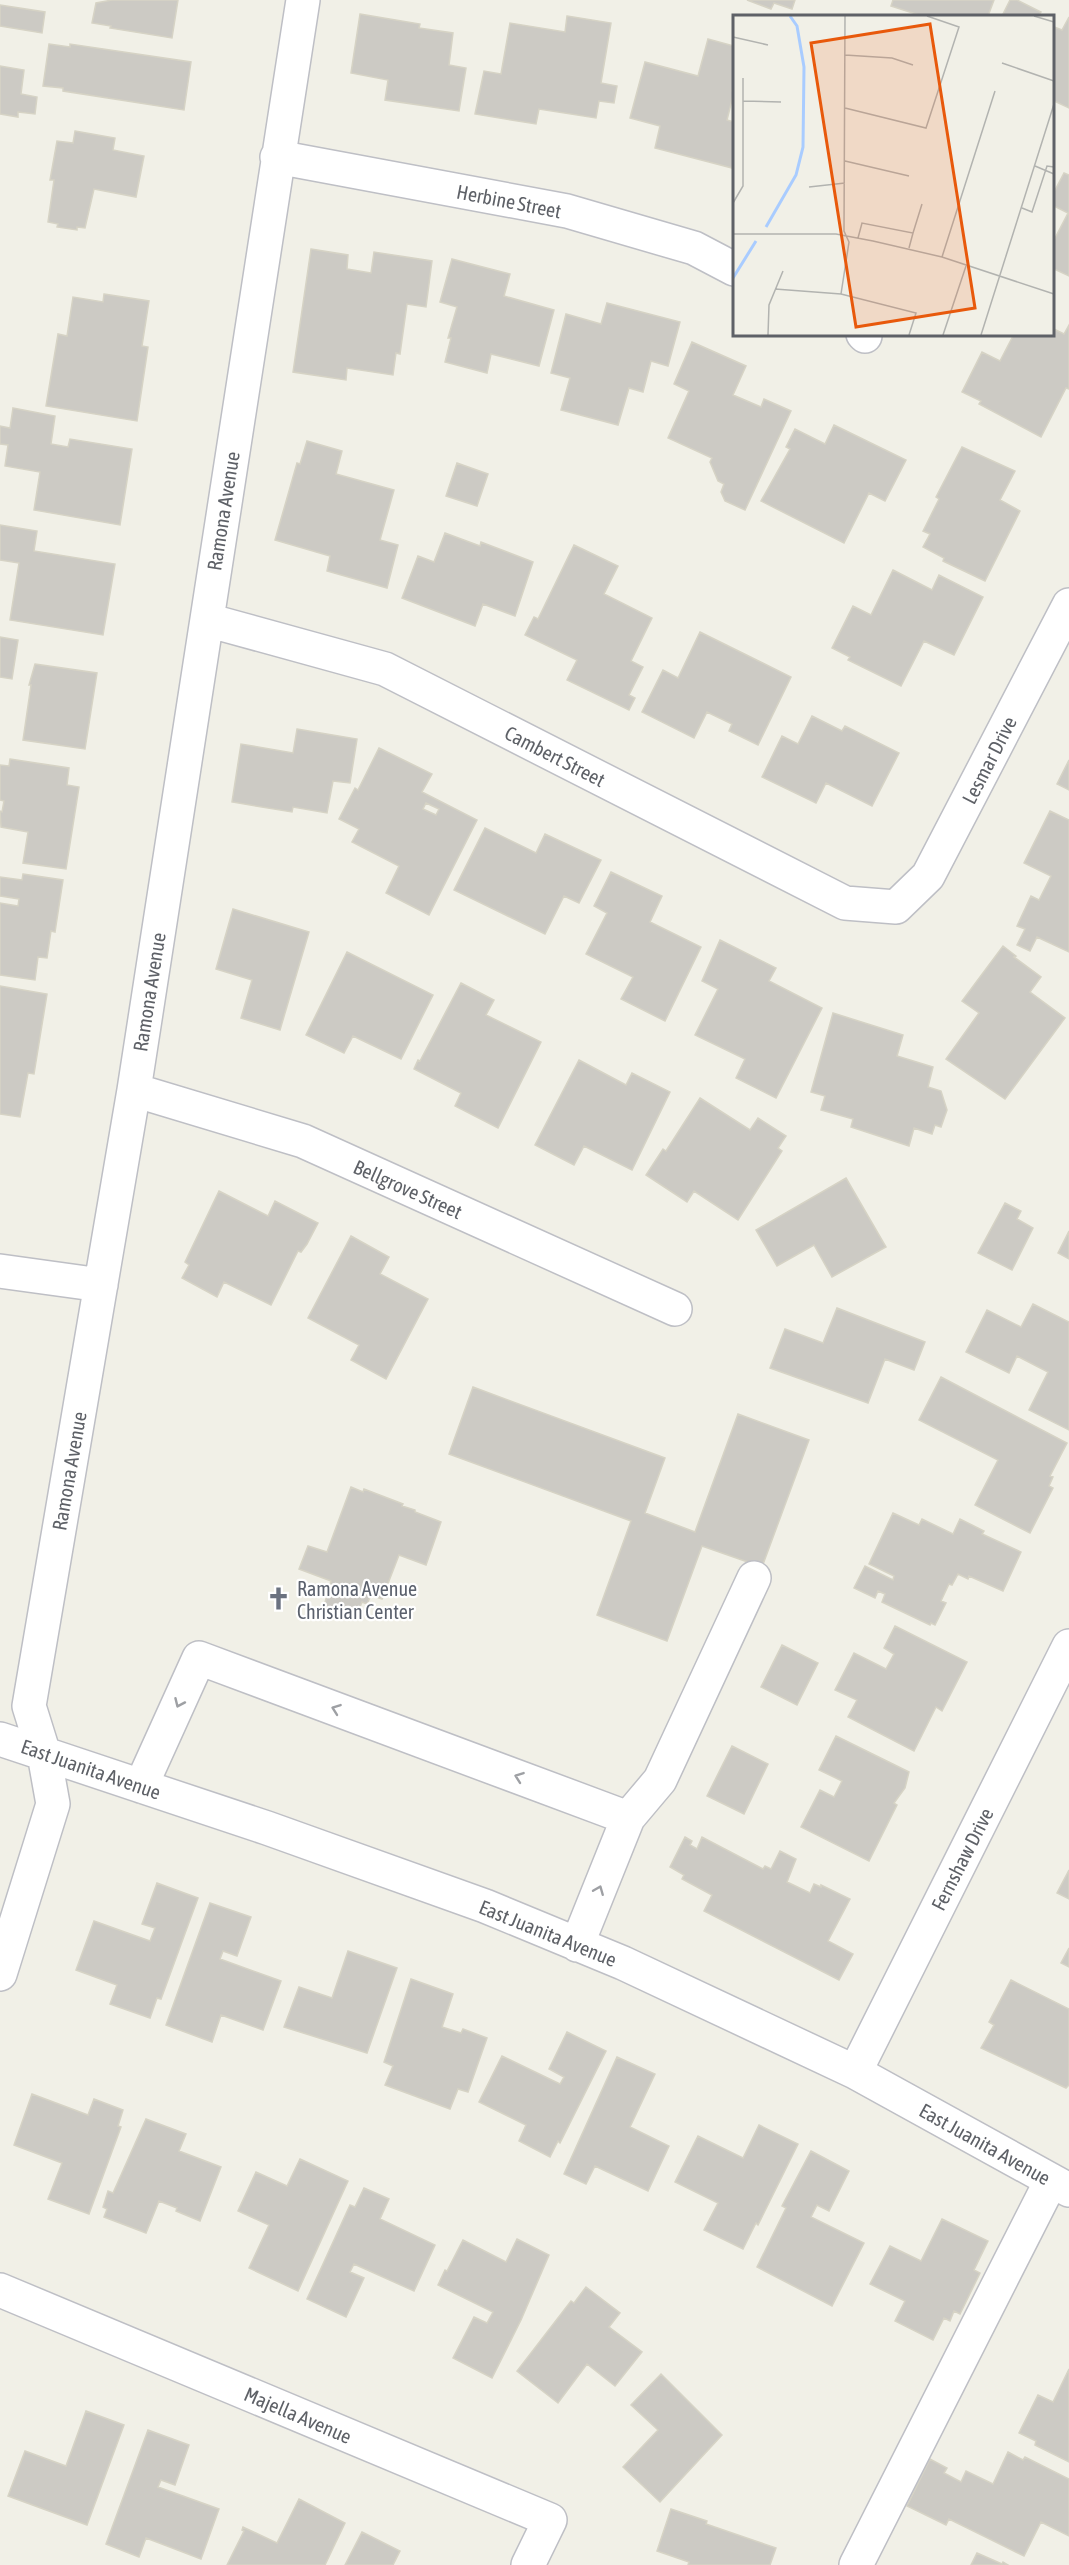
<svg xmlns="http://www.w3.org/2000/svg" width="1069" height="2565" font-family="'Asap Condensed',sans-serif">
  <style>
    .building { fill: #cccac4; stroke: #d6d3c5; stroke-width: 1.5; fill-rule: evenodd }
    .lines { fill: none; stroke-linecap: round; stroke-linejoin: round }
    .minor-casing { stroke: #bebfc5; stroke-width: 36 }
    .minor { stroke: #fff; stroke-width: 33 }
    .oneway { stroke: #9ea0a4 }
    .labels { text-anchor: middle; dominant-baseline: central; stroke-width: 4.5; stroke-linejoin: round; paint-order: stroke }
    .street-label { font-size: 20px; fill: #5e6167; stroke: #fff }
    .worship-label { font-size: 20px; fill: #5b616d; stroke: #fff; text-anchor: start }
    .inset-river { fill: none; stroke: #a9ccff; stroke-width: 3 }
    .inset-road { fill: none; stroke: #b2b3b0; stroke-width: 1.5 }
    .view { fill: #e8590c; fill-opacity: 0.15; stroke: #e8590c; stroke-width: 3 }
    .inset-edge { fill: none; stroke: #5e6167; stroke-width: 3 }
  </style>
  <rect width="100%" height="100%" fill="#f1f0e7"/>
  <path class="building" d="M112,0H178L172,38L110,28L111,26L92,23L96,3Z
    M747,0H795L792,9L774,3L771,9Z
    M893,0H994L988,16H922L891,6Z
    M1010,0H1017L1041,12L1038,16H1002Z
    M0,5L45,12L42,33L0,26Z
    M360,14L420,24L419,28L453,33L449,65L466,68L459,111L385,100L388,80L351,73Z
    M567,16L611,23L601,83L617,86L614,103L599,101L596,118L539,109L536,124L475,114L484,71L501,74L510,23L565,32Z
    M1069,17V108L1052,100V26L1062,30Z
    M708,39L734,46V82L732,91L734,92L727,120L734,122V158L732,168L655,148L660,126L630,118L645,62L698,76Z
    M49,44L70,47V44L191,62L184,110L63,91V88L43,86Z
    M0,66L24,70L21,94L37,97L35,114L18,112V117L0,114Z
    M75,131L115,138L113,150L144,156L136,197L94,189L85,228L77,227V230L57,227L58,224L48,222L54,180H50L57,141L73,143Z
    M1064,173L1069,175V276L1052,268V244L1068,213L1052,205V196Z
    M311,249L348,255L347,269L371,273L374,252L432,261L426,307L407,304L400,354L396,353L393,375L347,368L346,380L293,372Z
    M452,259L510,274L504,296L554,310L539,366L491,354L487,373L445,362L451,338H448L457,307L440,302Z
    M104,294L149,301L142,346L148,347L137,421L46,406L58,334L67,336L73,297L103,302Z
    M607,303L680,322L668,366L651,361L643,392L629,388L618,425L561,410L570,378L551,373L566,314L601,324Z
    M1069,325V389L1066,388L1041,437L979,404L981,401L962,392L982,352L1000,361L1014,334H1052V328L1064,334Z
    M692,342L746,366L733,395L761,407L764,399L791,411L745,510L725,501L721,492L724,484L718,481L710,462L712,458L668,438L689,391L674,384Z
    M13,408L55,416L51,444L68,447L70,439L132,449L120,525L34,510L40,472L5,466L8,445L0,444V426L10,428Z
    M834,425L906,460L885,501L869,493L844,543L761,501L790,449L786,447L795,429L825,444Z
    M307,441L342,451L336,474L394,490L380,540L398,545L387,588L327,571L330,556L275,540L297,463L300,464Z
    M962,447L1015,471L1000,500L1020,511L985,581L943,561L944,558L923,547L930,534L923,531L939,499L936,497Z
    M457,463L488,474L477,506L446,496Z
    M0,525L37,531L34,551L115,564L103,635L10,620L19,563L0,560Z
    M445,533L480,546L481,542L533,562L515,616L483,604L475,626L402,598L418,556L434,562Z
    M574,545L618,566L604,594L652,618L631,661L643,667L629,695L635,698L629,710L567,680L577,660L525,635L534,617L538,619Z
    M893,570L932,590L939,575L983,597L954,655L924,641L901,686L848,660L850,657L832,648L853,606L871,615Z
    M700,632L791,677L758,745L729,731L732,724L707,712L694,738L642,712L663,670L678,678Z
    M0,637L18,640L12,679L0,677Z
    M35,664L97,673L85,749L23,740L31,685H29Z
    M812,716L842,731L845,726L899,753L872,806L826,783L816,803L762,777L782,736L798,744Z
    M297,729L357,739L350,783L333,781L327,813L293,807L292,812L232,802L241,744L293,753Z
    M379,748L432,774L422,792L477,820L429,915L386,893L399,866L352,842L359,829L339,819L355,788L358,790ZM426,803L439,809L436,815L423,809Z
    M10,759L69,768L67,785L79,787L66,869L23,863L28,832L1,827L0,811L2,812L4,801L0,800V765L9,766Z
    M1069,760V790L1057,784Z
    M1050,811L1069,820V952L1037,937L1030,951L1017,945L1025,929L1017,926L1031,896L1039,900L1051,876L1024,863Z
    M485,828L536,853L545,834L601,860L579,903L564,896L545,934L454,890Z
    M611,872L662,896L650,922L701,947L665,1021L621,999L633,977L586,954L607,913L594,906Z
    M23,874L63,880L55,932L51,931L47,958L38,957L35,980L0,975V903L18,906L19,899L0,896V877L22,880Z
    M233,909L309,932L280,1030L241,1018L252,980L216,969Z
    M720,940L776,968L769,981L822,1008L776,1098L736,1078L745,1059L695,1035L718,989L702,981Z
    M1003,946L1016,956L1014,957L1041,977L1030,992L1065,1018L1005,1099L946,1059L979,1013L962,1001Z
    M347,952L433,995L401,1059L353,1036L344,1053L306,1035Z
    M461,983L494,1000L486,1015L541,1042L498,1128L455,1106L461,1093L414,1069L418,1060L420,1061Z
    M0,986L47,994L34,1074L28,1073L20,1117L0,1114Z
    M833,1013L903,1035L897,1056L933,1067L928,1087L941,1091L947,1110L941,1127L935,1125L932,1134L914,1128L909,1146L851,1127L853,1119L821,1110L825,1096L811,1092Z
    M579,1060L626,1085L632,1073L670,1092L632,1170L584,1146L574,1165L535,1145Z
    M700,1098L750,1130L758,1118L786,1136L778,1148L782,1151L738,1220L694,1191L687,1202L646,1175L663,1149L666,1151Z
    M846,1178L886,1247L832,1277L814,1245L777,1266L756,1230Z
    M219,1191L268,1216L275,1201L318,1223L307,1244L301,1252L298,1251L271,1305L224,1282L217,1297L182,1278L189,1265L185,1262Z
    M1005,1203L1021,1211L1017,1219L1033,1228L1012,1270L978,1253Z
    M1069,1231V1259L1058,1253Z
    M351,1236L389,1257L380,1274L428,1299L386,1379L351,1360L359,1345L308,1318Z
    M1033,1304L1069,1322V1430L1029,1410L1048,1372L1017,1356L1009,1373L966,1352L987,1310L1021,1327Z
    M837,1308L925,1342L914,1370L885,1359L868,1403L770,1368L785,1329L823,1343Z
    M941,1377L1067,1443L1050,1476L1053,1477L1049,1486L1053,1488L1030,1533L975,1505L998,1460L919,1420Z
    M473,1387L665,1458L645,1513L695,1532L738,1414L809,1440L762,1567L702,1546L667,1641L597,1615L631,1521L449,1454Z
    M351,1487L363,1492L364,1489L403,1504L402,1506L415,1510V1512L441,1522L426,1565L399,1555L382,1599L371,1595L367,1604L362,1602L356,1617L324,1606L331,1581L299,1569L308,1546L327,1552Z
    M893,1513L919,1525L922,1519L953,1534L960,1519L984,1531L982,1534L1021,1552L1003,1591L969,1576L968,1579L958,1574L952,1585L949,1584L941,1601L946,1603L935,1625L931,1623L930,1625L882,1602L885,1594L878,1591L875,1598L854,1588L865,1566L893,1580L894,1576L869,1564Z
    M895,1626L967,1662L942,1711L936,1707L914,1751L848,1717L857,1700L835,1690L854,1653L886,1669L894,1654L884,1648Z
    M782,1645L818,1663L797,1705L761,1687Z
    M836,1736L909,1772L905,1788L894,1803L897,1805L869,1861L801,1827L820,1790L834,1797L842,1781L819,1770Z
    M732,1746L768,1764L744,1814L707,1796Z
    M685,1837L692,1841L690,1845L697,1849L702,1837L763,1869L765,1866L771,1869L780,1851L796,1859L787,1882L810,1893L814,1884L821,1887V1885L850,1899L828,1941L853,1954L839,1980L704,1911L712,1895L682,1879L684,1875L670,1867Z
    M1069,1870V1899L1057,1893Z
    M157,1883L198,1898L161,1999L157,1998L150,2018L110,2004L117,1985L76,1970L94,1921L150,1941L155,1928L142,1924Z
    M210,1903L251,1917L237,1956L223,1951L220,1959L281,1981L263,2030L221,2015L212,2042L166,2025Z
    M1069,1948V1967L1061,1963Z
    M348,1951L397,1968L367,2053L284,2027L299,1987L332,1998Z
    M411,1979L453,1994L442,2027L461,2033L463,2029L487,2038L468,2092L458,2089L450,2109L385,2085L393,2066L384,2062Z
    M1011,1980L1069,2009V2085L1066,2088L981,2048L994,2025L989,2022Z
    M567,2032L606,2051L560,2143L558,2141L550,2157L519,2141L526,2125L479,2102L502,2056L560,2084L564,2077L549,2069Z
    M617,2057L655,2074L630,2127L669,2146L648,2191L595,2166L586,2184L564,2174Z
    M32,2094L88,2115L94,2099L123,2110L118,2126L121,2127L89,2214L48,2199L62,2163L14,2145Z
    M146,2119L186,2134L179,2151L221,2167L200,2221L176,2211L177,2208L159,2201L146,2233L104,2217L107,2209L103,2207L108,2191L113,2193Z
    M759,2125L798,2144L758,2225L756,2223L743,2249L704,2230L718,2203L675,2182L698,2136L743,2158Z
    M811,2151L849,2171L829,2211L817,2205L811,2217L864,2243L832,2306L757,2267L786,2208L782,2206Z
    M300,2159L348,2181L298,2291L249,2268L269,2225L238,2211L256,2172L287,2186Z
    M364,2188L389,2199L380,2219L435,2245L414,2291L354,2264L350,2272L364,2278L346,2317L307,2299L350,2205L355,2207Z
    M942,2219L988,2241L974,2270L980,2273L960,2314L954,2311L950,2321L944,2318L933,2340L895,2321L905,2301L870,2284L890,2246L921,2261Z
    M517,2239L549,2255L521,2320L492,2378L453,2358L474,2317L487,2323L493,2312L438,2285L445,2270L447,2271L463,2240L506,2262Z
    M586,2287L620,2313L609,2327L642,2352L615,2386L587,2364L558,2403L517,2371L571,2301L574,2303Z
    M1069,2369V2462L1035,2445L1036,2441L1019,2433L1038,2395L1053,2402Z
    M661,2374L722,2435L660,2502L623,2467L658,2430L631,2405Z
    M86,2411L124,2425L87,2525L8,2496L25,2451L66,2466Z
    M148,2430L189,2445L175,2485L161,2480L158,2487L219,2509L201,2559L146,2538L139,2557L106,2544Z
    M1008,2452L1023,2460L1025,2457L1069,2479V2536L1041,2522L1024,2556L949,2519L946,2525L907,2506L930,2459L947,2468L944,2473L961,2482L966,2471L993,2484Z
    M299,2499L345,2523L325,2565H227L244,2531L242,2530L243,2527L277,2543Z
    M671,2509L707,2521L706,2524L776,2548L770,2565H688L689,2562L657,2551Z
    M362,2532L400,2551L393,2565H345Z
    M977,2553L1002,2564L1003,2562L1008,2565H971Z"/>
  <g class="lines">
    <defs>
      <path id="minor" d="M277,157L567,211L694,248L734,269
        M863,334L865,336
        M207,620L385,669L845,903L896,907L928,876L1069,605
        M134,1090L303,1141L675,1309
        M0,1271L101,1285
        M0,1739L267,1828L485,1906L623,1963L855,2072L1069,2190
        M141,1786L199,1658L628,1818L577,1945
        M628,1818L660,1780L754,1578
        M0,1974L53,1804L44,1754L29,1706L134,1090L303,0
        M855,2072L1069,1646
        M0,2290L550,2520L528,2565
        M856,2565L1051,2181"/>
    </defs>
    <use href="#minor" class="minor-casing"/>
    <use href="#minor" class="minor"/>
  </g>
  <defs><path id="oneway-chevron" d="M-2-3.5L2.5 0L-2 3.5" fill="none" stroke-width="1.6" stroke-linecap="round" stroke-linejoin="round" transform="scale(1.5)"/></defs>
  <g class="oneway">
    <use href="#oneway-chevron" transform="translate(179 1703) rotate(114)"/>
    <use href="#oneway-chevron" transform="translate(336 1709) rotate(-160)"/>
    <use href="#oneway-chevron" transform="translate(519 1777) rotate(-160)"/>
    <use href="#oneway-chevron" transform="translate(599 1890) rotate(-68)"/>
  </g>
  <defs>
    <symbol id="church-bare" viewBox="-9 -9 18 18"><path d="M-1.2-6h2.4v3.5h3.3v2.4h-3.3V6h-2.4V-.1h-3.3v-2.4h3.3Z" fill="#6b7280" stroke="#fff" stroke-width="2.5" paint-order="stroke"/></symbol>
  </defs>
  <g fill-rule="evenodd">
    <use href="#church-bare" x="262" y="1582" width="33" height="33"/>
  </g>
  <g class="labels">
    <g class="street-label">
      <text transform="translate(509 201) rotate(11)">Herbine Street</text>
      <text transform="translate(223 511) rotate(-81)">Ramona Avenue</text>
      <text transform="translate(555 756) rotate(27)">Cambert Street</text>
      <text transform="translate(989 760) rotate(-63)">Lesmar Drive</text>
      <text transform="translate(149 992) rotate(-81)">Ramona Avenue</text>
      <text transform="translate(408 1189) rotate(24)">Bellgrove Street</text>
      <text transform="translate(69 1471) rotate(-80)">Ramona Avenue</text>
      <text transform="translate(91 1769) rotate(19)">East Juanita Avenue</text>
      <text transform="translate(962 1859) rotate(-63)">Fernshaw Drive</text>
      <text transform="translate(548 1933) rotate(22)">East Juanita Avenue</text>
      <text transform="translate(985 2144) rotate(29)">East Juanita Avenue</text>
      <text transform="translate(298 2415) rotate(23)">Majella Avenue</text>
    </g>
    <g class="worship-label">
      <text x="297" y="1588">Ramona Avenue<tspan x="297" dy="23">Christian Center</tspan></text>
    </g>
  </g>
  <g transform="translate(733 15)">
    <rect width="321" height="321" fill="#f1f0e7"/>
    <path class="inset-river" d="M33,212L63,160L70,132L71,52L64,11L57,1M0,263L23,226"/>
    <path class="inset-road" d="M301,1L321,7M0,22L35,30M112,40L159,43L180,50M269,48L321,66M10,86L48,87M112,93L193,113L226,12L194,1M112,146L176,161M302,151L321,159M76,172L112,168M0,188L10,171V63M289,193L299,197L314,151L321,152M180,218L189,189M0,219H103L140,226L209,242L321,279M125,223L129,208L180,218L176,233M209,242L262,76M42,274L108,279L183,298L176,320M108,279L116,227L111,216L112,1M35,320L36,290L50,256M210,320L233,251M248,320L321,89"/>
    <path class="view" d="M197,9L242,293L123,312L78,28Z"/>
    <rect width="321" height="321" class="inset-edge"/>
  </g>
</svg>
